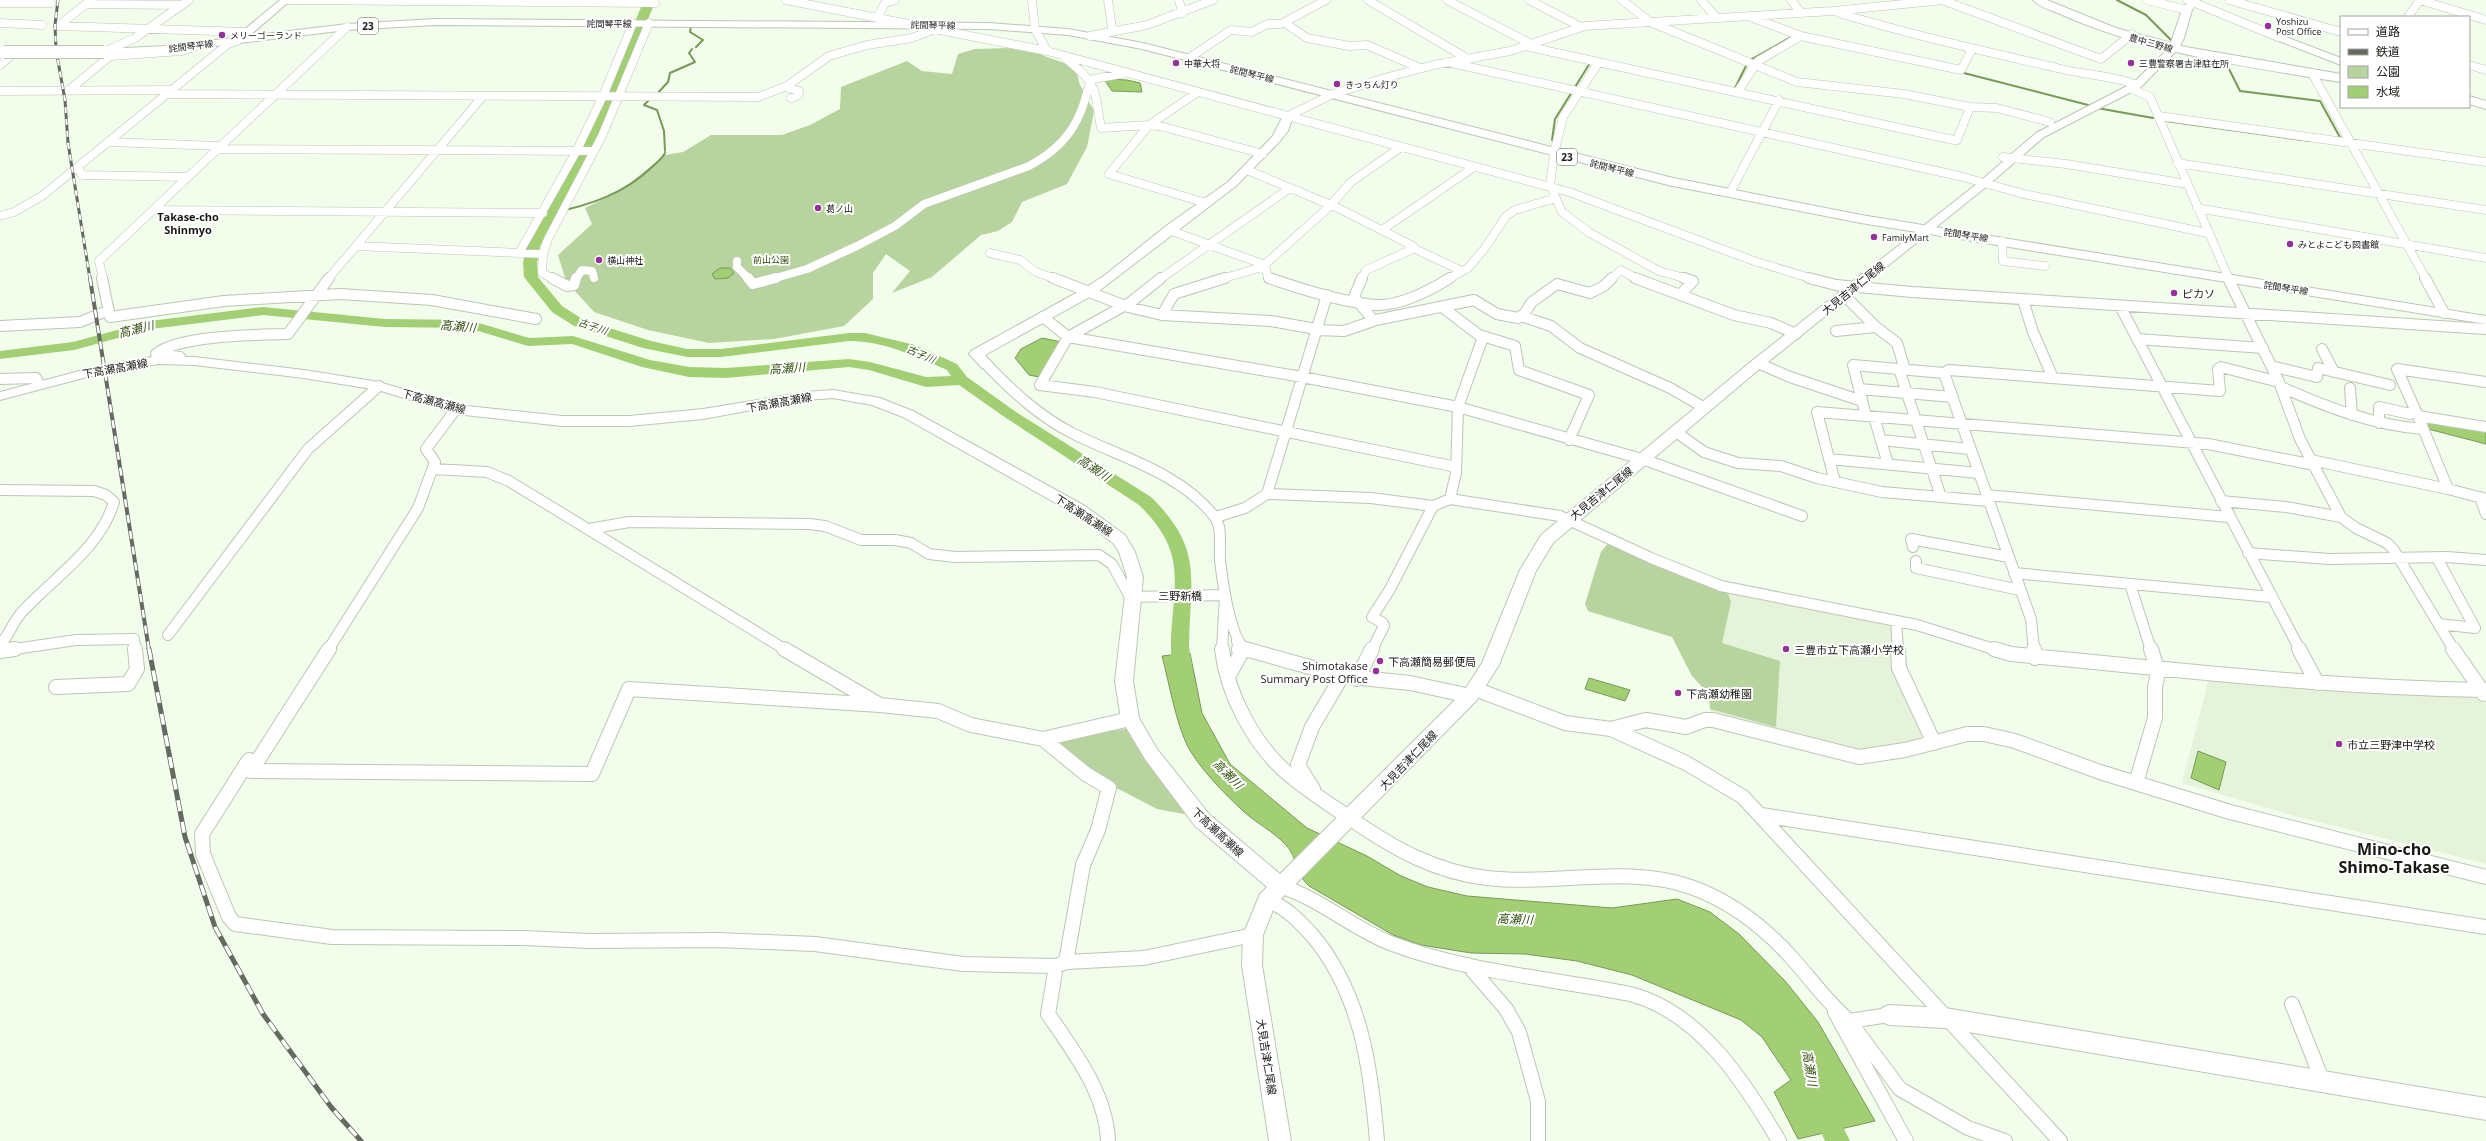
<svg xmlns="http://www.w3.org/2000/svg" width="2486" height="1141" font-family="'Open Sans','Noto Sans JP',sans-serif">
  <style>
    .built { fill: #e5f3da }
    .green { fill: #b8d49e }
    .water { fill: #a2cf74; stroke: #789957 }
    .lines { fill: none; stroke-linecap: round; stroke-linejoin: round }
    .stream { stroke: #789957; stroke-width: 2 }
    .river { fill: #a2cf74; fill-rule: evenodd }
    .street-far2-casing { stroke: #bdc6b5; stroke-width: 9 }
    .street-far1-casing { stroke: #bdc6b5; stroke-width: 12 }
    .street-casing { stroke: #bdc6b5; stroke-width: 16 }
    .secondary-casing { stroke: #bdc6b5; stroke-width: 2 }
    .primary-casing { stroke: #bdc6b5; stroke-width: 2 }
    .street-far2 { stroke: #fff; stroke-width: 8 }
    .street-far1 { stroke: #fff; stroke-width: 10 }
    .street { stroke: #fff; stroke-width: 14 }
    .secondary { fill: #fff; fill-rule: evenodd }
    .primary { fill: #fff; fill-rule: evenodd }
    .rail-far2-casing { stroke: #656a60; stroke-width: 3 }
    .rail-far1-casing { stroke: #656a60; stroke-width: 4 }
    .rail-casing { stroke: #656a60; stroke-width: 5 }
    .rail-far2 { stroke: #fff; stroke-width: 2; stroke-dasharray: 6; stroke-linecap: butt }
    .rail-far1 { stroke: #fff; stroke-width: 2.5; stroke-dasharray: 8; stroke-linecap: butt }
    .rail { stroke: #fff; stroke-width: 3.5; stroke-dasharray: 11; stroke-linecap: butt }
    .primary-bridge-casing { stroke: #bdc6b5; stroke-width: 14; stroke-linecap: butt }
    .primary-bridge { stroke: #fff; stroke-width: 12 }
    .poi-dot { fill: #953299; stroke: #fff; stroke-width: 1.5 }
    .labels { text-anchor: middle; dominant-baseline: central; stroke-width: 4; stroke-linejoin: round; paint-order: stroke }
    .far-poi-label { font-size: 9px; fill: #171a14; stroke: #fff; text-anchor: start }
    .far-street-label { font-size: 9px; fill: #171a14; stroke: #fff }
    .far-park-label { font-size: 9px; fill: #2a4501; stroke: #fff }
    .shield { fill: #fff; stroke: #5d5f5a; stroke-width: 1 }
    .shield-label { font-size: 10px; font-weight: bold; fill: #171a14 }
    .far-water-label { font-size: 10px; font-style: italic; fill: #355111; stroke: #fff }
    .far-quarter-label { font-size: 11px; font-weight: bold; fill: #171a14; stroke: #fff }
    .street-label { font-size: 11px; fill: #171a14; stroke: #fff }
    .poi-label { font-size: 11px; fill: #171a14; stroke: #fff; text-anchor: start }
    .water-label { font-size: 12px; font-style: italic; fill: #355111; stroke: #fff }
    .near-quarter-label { font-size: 16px; font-weight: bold; fill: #171a14; stroke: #fff }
  </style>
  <rect width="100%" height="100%" fill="#f3fdeb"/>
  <path class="built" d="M1601,552L1727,591L1889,623L1893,626L1928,741L1866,754L1711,717L1709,694L1692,676L1672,637L1588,611L1585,604Z
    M2209,678L2245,685L2474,696L2486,704V864L2291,815L2182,783Z"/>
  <path class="green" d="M1008,48L1039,54L1075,67L1080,85L1094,111L1087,147L1067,184L1022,202L1012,222L998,231L981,235L932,277L892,293L910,271L886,254L873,273V299L844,326L774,339L709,343L648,330L594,312L566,281L558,255L592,224L585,208L620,191L665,155L683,152L711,135H782L810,125L840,109L841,87L907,61L922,71L952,74L958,54L975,49Z
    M1609,542L1727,591L1731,602L1722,643L1780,661L1776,727L1710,709L1709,694L1692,676L1672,637L1588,611L1585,604L1601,552Z
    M1131,728L1189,815L1157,809L1109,784L1053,740Z"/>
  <path class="water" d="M1104,79L1127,80L1140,83L1142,92L1112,91Z
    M720,268H730L734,273L728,278L715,279L712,274Z
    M1042,338L1062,342L1039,377L1029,375L1015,358L1021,349Z
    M2425,422L2486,430V444L2428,429Z
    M1190,653L1202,713L1230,764L1307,828L1367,856L1401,876L1428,887L1467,896L1612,908L1677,899L1710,912L1739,934L1786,982L1818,1022L1875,1121L1798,1139L1774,1092L1791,1080L1762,1037L1741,1020L1632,975L1577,961L1525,954L1471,953L1421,945L1393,935L1309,886C1296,875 1297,856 1286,845C1273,831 1256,823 1243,811C1224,793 1204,773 1191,752C1177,730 1169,682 1162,656Z
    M1589,678L1630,690L1625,701L1585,689Z
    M2198,751L2226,762L2219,790L2191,778Z"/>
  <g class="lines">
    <path class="stream" d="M2117,0L2146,15L2171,40
      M691,26L690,32L703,40L696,47
      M2207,60L2227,65L2240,91L2320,101L2342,141
      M1960,72L2092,106
      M1735,88L1747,64L1752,59L1793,36
      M656,95L668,82L670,73L695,62L689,53L692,49
      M651,98L644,105L657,110L664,131L665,151
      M2097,108L2153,118
      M2166,121L2310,141
      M1552,140L1555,119L1590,63L1592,64
      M552,213C590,205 624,194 652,167C657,162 662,159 665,153"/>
    <path class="river" d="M644,0H654L653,7L613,104L573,186L540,246L537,263L538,277L562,306L584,320L651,341L687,349H721L849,333H865L915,345L957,364L967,377L1016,412L1151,497C1204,549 1190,579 1189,645C1189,657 1196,671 1190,681L1184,683L1178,681C1170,668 1171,650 1171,636C1175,577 1185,550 1139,505L1006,418L959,385L926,387L869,370L849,367L726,378L689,377L642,367L572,344L528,346L468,328L385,327L263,315L151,329L74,350L0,359V351L73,342L150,321L263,307L385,319L469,320L529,338L573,336L650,360L689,367L726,368L849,359L870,362L926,377L951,376L947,370C915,356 884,341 849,341L721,357H687L643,348L574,326L552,312L524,277L523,263L526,246L561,186L601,104Z
      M1823,1099L1831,1103L1850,1141H1825L1811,1111L1815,1103Z"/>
    <defs>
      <path id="street-far2" d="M91,0L58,26L248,32
        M285,0L655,3
        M786,0L1047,51L1569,192L1754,261L1813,279
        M1032,0L1035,29L1047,51
        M1108,0L1112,28L1115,30
        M1179,0L1182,13
        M1368,0L1468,59
        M1447,0L1531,44
        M1529,0L1581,27
        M1622,0L1650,22L1797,82L1904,94L1970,107L1997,108L2050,122
        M1701,0L1717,18
        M1791,0L1801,13
        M1942,0L2101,59L2132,34
        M2147,0L2187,10
        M2188,0L2278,37
        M2229,0L2341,32
        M2420,0L2486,20
        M0,3H51
        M88,4L180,5
        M1839,13C1911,35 1984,51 2057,68C2084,75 2111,75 2137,85
        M2408,17L2420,0
        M877,18L885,3L895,0
        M1753,18L1801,36L1961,70L1972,49
        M0,23L42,25
        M1285,23L1307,38L1349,46L1367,45L1420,68
        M1090,36L1147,25L1213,0
        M1525,46L1954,140H1957L1970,107
        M110,56L182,51L199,45
        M1065,58C1098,84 1094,88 1101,128L1149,125L1164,127L1263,154
        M1189,58L1231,30L1252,32L1267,24H1281L1326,0
        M1447,62L1959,176L2024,194L2207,233
        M1599,62L1563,117L1554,153L1550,185L1562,212L1590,233L1659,271L1688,279
        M0,65L13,54
        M2469,65L2486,70
        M2312,73L2426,279
        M785,87L799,91L798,95L791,98
        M2132,89L2150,97L2229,279
        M69,90L110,56L99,54L135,38L189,0
        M0,91L170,90
        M1738,91L1758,61L1801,36
        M1198,92L1149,125L1109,174L1206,203
        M168,94L758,97L787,86L829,56L867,45L912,38L935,29
        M1288,116L1333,94L1388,77L1434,65L1510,51L1585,26L1833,11L1944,0
        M2159,116L2486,162
        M108,142L221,146
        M219,149L594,151
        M2003,157L2066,164L2187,184
        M2177,163L2486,210
        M78,167L82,175L188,177
        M1247,170L1338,208L1413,246V249L1366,270L1362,279
        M1732,189L1779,100
        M2197,208L2486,258
        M153,210L543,213
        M0,216L14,212L42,196L228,44L237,41
        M1169,230L1265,265L1268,278L1272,279
        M1382,230L1474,167
        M2002,241L2003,261L2045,266
        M356,246L543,254
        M1413,248L1462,271
        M519,253L576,152L603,96L633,23
        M990,253L1020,260L1036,272L1056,279
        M737,261V267L749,279
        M103,279L99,261L347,27
        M328,279L483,96
        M554,279L542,273L543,254L548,239L602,136L649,23
        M576,279L582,270L592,271L594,278
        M772,279L807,269L857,246L895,226L924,204L1029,166C1053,153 1071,137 1081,111C1086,100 1086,89 1093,79L1122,74
        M1160,279L1290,188
        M1221,279L1262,267L1329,207L1351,182L1401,147
        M1448,279L1468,268L1485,248L1506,216L1515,210L1556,198
        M1611,279L1621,270L1637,279"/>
      <path id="street-far1" d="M102,278L110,317L224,301L340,294L432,300L536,319
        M552,278L567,286L574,285L576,278
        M748,278L753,284L776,278
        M1053,278L1128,307L1162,315L1271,321L1316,329
        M1161,278L1131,302L1068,337L1040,385L1095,392L1456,467
        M1269,278C1298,288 1346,303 1376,305C1401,306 1429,291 1450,278
        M1362,278L1354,297L1374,321
        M1635,278L1734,315L1771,323L1796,334
        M1809,278L1836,285L1912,292L2486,329
        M2228,278L2279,382L2300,439L2341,517L2356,528L2387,543L2394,550L2454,650
        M2425,278L2444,313
        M1681,294L1693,281L1684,278
        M1844,295L1876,327L1897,343L1905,370
        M2023,300L2033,332L2053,378
        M2120,306L2300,650
        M1442,307L1479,335L1515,346L1519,370L1589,395L1569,440
        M1162,315L1174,294L1225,278
        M1521,316L1551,326L1580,348L1670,388L1705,408
        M1043,317L1068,337L1302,377L1458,407L1642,459L1802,516
        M0,326L80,322L109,310
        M1316,330L1344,331L1376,320L1474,300L1497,314L1518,318L1524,314L1532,302L1557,284L1590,293L1604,286L1612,278
        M1836,331L1876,327
        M2137,339L2263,348
        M2322,349L2334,372
        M180,357L156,354C179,335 257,335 288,334L329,278
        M1758,363L1790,377L1862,401
        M987,365C1013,392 1040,417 1074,434C1122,458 1179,472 1214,516C1223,527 1219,546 1220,560C1222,577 1230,644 1248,650
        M2271,366L2317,377L2318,368L2390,385
        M1899,369L1941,497
        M1944,373L1949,370L2220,391L2218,369L2221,367L2279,382
        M0,379L36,378L39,384
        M2281,387C2327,407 2372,425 2423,429
        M2350,388L2352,415
        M1859,389L1953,397
        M2418,416L2397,369L2486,382
        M1874,417L1888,464
        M2379,423V407L2410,414
        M1676,432L1704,452L1738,463L1781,466L1817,478L1882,492L1989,501L1944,373L1853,365L1866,416
        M1881,440L1970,449
        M1829,459L1979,473
        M2311,460L2448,489L2418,416L2486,427
        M434,469L487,472L509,481L786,650
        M1835,482L1817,412L2208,444L2314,465
        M2448,489L2486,499
        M0,490L94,491L106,495L114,502C100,549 54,577 22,612C13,622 9,635 0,645
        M1267,494L1371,498L1433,506
        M1986,495L2229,517
        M2480,497L2486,514
        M1450,499L1456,473L1458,407L1483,337
        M1989,501L2031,619L2034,650
        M2221,501L2286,507L2341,517
        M1216,517L1245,508L1267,494L1327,295
        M589,529L629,522L809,524L825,526L861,540H895L911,543L929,554L955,557L1099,555L1112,564L1130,597L1225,595
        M1913,547L1911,539L2009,557
        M2248,553L2329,559L2447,557L2486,560
        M2437,558L2475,628L2439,624
        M1916,561V568L2020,590
        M2014,573L2271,597
        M2130,584L2151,650
        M1896,621L1898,650
        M168,635L308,449L379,386
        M1237,641L1239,650
        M8,650L76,640L134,639L135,650
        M328,650L418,508L435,462L426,449L456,409
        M1222,650L1225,595
        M1372,650L1384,626L1383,623L1372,617L1389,591L1433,506L1450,499L1560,516L1651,558L1721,586L1917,625L1997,650"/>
      <path id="street" d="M329,649L251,771L592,774L629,689L880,705L938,711L971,725L1043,739L1130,719
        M784,649L878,704
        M1222,649C1227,694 1253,743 1287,773C1307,790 1329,804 1351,819C1393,848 1435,872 1487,878C1554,886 1627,864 1691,887C1730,901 1763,926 1791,957C1810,978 1827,1002 1849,1021L1889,1015
        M1245,649L1342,676L1410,683L1470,696
        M1898,649L1899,668L1934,743
        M1994,649L2011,654C2169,669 2327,688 2486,690
        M2034,649L2035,658
        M2299,649L2317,683
        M2453,649L2484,694
        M0,651L15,649
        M1228,677L1240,655L1239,649
        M1357,679L1372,649
        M56,687L128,684L137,669L135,649
        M1475,689L1565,723L1611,729L1686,763L1743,797L2060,1141
        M1611,729L1646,720L1686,727L1705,720H1713L1859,757L1905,750L1967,734H1984L2015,741L2100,772L2230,812L2486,877
        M1043,739L1086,774L1109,788L1098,830L1083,865L1066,962
        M249,760L202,834L203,854L229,917L235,924L332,937L524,938L589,941L718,940L815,944L963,964L1056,966L1066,962L1144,958L1253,935
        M2136,783L2155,718V688L2158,672L2151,649
        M1313,789L1298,765L1312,727L1342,676
        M1761,815L2486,927
        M1280,886C1319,898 1352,928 1390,943C1466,972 1550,978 1630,994C1700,1012 1745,1083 1779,1141
        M1267,900C1286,907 1299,921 1312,935C1361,993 1371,1068 1377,1141
        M1468,965L1506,1009L1519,1032L1538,1101V1141
        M1056,966L1048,1014C1074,1052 1106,1093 1108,1141
        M2292,1004L2323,1082
        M1835,1012L1906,1141
        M1849,1021L1900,1089L1968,1128L2005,1141"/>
      <path id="secondary" d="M0,0H12L0,7Z
        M280,0H291L241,43H233V39Z
        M2190,0H2200L2192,10L2184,38L2178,49L2141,87L2044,137L1986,187L1763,366L1553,543L1536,571L1499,665L1476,701L1275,905L1263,935L1262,965L1291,1141H1269L1242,965L1243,935L1260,894L1267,887L1195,826L1145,759L1121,719L1115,681L1127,577L1119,552L1113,543L1075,514L903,417L872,405L833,398L806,400L703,419L629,426H562L456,414L378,390L304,378L194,365L159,364L106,372L0,400V392L106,364L159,356L194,357L304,370L379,382L457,405L562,416H629L703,409L806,392L833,390L880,398L913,411L1085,506L1125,535L1135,552L1143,577L1133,681L1139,718L1157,749L1209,814L1280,874L1464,691L1482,663L1520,570L1541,535L1753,360L1978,183L2036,133L2133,83L2169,48L2182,10Z
        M2278,34L2341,58V65L2274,39V35Z
        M1288,113L1293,116L1288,131L1280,141L1236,186L1095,294L985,355L994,365L992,368H982L969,354L971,351L1085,288L1105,275L1166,226L1228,182L1272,137L1283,116Z
        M1889,1005L1945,1008L2486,1098V1120L1945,1028L1889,1025L1882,1022L1878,1015L1882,1008Z"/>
      <path id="primary" d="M2033,0H2047L2116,28L2186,47L2341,74V82C2246,67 2148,53 2060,14C2052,10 2038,7 2033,0Z
        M435,19L989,23L1068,29L1143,43L1669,177L1861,215L2486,316V324L1861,223L1668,185L1142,49L1068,35L989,29L435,25L347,30L165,52L104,55L98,52L104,49L165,46L347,24Z
        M2469,96L2486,101V109L2469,104Z"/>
    </defs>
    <use href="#street-far2" class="street-far2-casing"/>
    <use href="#street-far1" class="street-far1-casing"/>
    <use href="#street" class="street-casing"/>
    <use href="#secondary" class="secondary-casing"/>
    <use href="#primary" class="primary-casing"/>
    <use href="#street-far2" class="street-far2"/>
    <use href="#street-far1" class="street-far1"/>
    <use href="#street" class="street"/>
    <use href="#secondary" class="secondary"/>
    <use href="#primary" class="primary"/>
    <defs>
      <path id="rail-far2" d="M58,0L55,25L56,50L65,100L68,143L90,279"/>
      <path id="rail-far1" d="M90,278L149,650"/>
      <path id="rail" d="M149,649L185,837L215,927L263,1014L331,1107L361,1141"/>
    </defs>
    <use href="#rail-far2" class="rail-far2-casing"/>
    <use href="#rail-far1" class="rail-far1-casing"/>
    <use href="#rail" class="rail-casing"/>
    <use href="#rail-far2" class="rail-far2"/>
    <use href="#rail-far1" class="rail-far1"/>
    <use href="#rail" class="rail"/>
    <defs>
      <path id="primary-bridge" d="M4,52H104"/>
    </defs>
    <use href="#primary-bridge" class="primary-bridge-casing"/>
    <use href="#primary-bridge" class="primary-bridge"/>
  </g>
  <g class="poi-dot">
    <circle cx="2268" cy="26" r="4"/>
    <circle cx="222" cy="35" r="4"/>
    <circle cx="1176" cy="63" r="4"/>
    <circle cx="2131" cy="63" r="4"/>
    <circle cx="1337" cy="84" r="4"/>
    <circle cx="818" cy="208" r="4"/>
    <circle cx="1874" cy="237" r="4"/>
    <circle cx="2290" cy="244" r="4"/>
    <circle cx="599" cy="260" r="4"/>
    <circle cx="2174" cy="293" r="4"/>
    <circle cx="1786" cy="649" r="4"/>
    <circle cx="1380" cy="661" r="4"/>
    <circle cx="1376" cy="671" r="4"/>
    <circle cx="1678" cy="693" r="4"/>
    <circle cx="2339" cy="744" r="4"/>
  </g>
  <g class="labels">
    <g class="far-poi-label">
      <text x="2276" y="21">Yoshizu<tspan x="2276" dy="10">Post Office</tspan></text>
      <text x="230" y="35">メリーゴーランド</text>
      <text x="1184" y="63">中華大将</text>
      <text x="2139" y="63">三豊警察署吉津駐在所</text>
      <text x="1345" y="84">きっちん灯り</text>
      <text x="826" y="208">葛ノ山</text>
      <text x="1882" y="237">FamilyMart</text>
      <text x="2298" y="244">みとよこども図書館</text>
      <text x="607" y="260">横山神社</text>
    </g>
    <g class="far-street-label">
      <text x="609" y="23">詫間琴平線</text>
      <text transform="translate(933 25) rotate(1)">詫間琴平線</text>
      <text transform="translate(2151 43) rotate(16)">豊中三野線</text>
      <text transform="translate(191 46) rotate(-7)">詫間琴平線</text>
      <text transform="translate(1252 74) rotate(14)">詫間琴平線</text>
      <text transform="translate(1612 168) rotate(14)">詫間琴平線</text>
      <text transform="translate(1966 235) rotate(9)">詫間琴平線</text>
      <text transform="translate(2286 288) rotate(9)">詫間琴平線</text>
    </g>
    <g class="far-park-label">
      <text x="771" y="259">前山公園</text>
    </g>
    <g class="shield">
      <rect x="358" y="18" width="20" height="16" rx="3"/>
      <rect x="1557" y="149" width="20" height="16" rx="3"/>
    </g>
    <g class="shield-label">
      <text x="368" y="26">23</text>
      <text x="1567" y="157">23</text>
    </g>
    <g class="far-water-label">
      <text transform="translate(593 326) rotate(19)">古子川</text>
      <text transform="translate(921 354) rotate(23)">古子川</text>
    </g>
    <g class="far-quarter-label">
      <text x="188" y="216">Takase-cho<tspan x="188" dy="13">Shinmyo</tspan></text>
    </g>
    <g class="street-label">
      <text transform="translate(1853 288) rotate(-39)">大見吉津仁尾線</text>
      <text transform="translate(115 368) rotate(-10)">下高瀬高瀬線</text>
      <text transform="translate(434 401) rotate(15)">下高瀬高瀬線</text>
      <text transform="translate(779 402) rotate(-10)">下高瀬高瀬線</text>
      <text transform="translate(1601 493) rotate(-39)">大見吉津仁尾線</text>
      <text transform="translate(1084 515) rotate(33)">下高瀬高瀬線</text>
      <text x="1180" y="595">三野新橋</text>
      <text transform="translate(1408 760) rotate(-46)">大見吉津仁尾線</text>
      <text transform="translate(1218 832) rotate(43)">下高瀬高瀬線</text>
      <text transform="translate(1267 1057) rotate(81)">大見吉津仁尾線</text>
    </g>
    <g class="poi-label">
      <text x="2182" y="293">ピカソ</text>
      <text x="1794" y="649">三豊市立下高瀬小学校</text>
      <text x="1388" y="661">下高瀬簡易郵便局</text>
      <text x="1368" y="665" text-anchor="end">Shimotakase<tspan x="1368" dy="13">Summary Post Office</tspan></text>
      <text x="1686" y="693">下高瀬幼稚園</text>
      <text x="2347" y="744">市立三野津中学校</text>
    </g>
    <g class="water-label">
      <text transform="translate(458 326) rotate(5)">高瀬川</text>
      <text transform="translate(136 329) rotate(-14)">高瀬川</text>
      <text transform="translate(787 368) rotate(-4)">高瀬川</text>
      <text transform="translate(1094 468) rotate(34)">高瀬川</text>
      <text transform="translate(1228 774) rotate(45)">高瀬川</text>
      <text transform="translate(1515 919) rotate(2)">高瀬川</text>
      <text transform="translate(1810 1068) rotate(81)">高瀬川</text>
    </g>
    <g class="near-quarter-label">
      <text x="2394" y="849">Mino-cho<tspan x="2394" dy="18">Shimo-Takase</tspan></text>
    </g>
  </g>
  <rect x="2340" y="16" width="130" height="92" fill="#ffffff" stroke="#a2a3a1"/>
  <rect x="2348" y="29" width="20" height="6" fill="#ffffff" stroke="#a2a3a1"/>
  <text x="2376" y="36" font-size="12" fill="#171a14">道路</text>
  <rect x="2348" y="49" width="20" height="6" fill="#656a60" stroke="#a2a3a1"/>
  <text x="2376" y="56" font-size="12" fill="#171a14">鉄道</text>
  <rect x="2348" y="66" width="20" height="12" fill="#b8d49e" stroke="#a2a3a1"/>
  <text x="2376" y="76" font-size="12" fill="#171a14">公園</text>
  <rect x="2348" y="86" width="20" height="12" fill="#a2cf74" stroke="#a2a3a1"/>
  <text x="2376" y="96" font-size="12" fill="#171a14">水域</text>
</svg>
